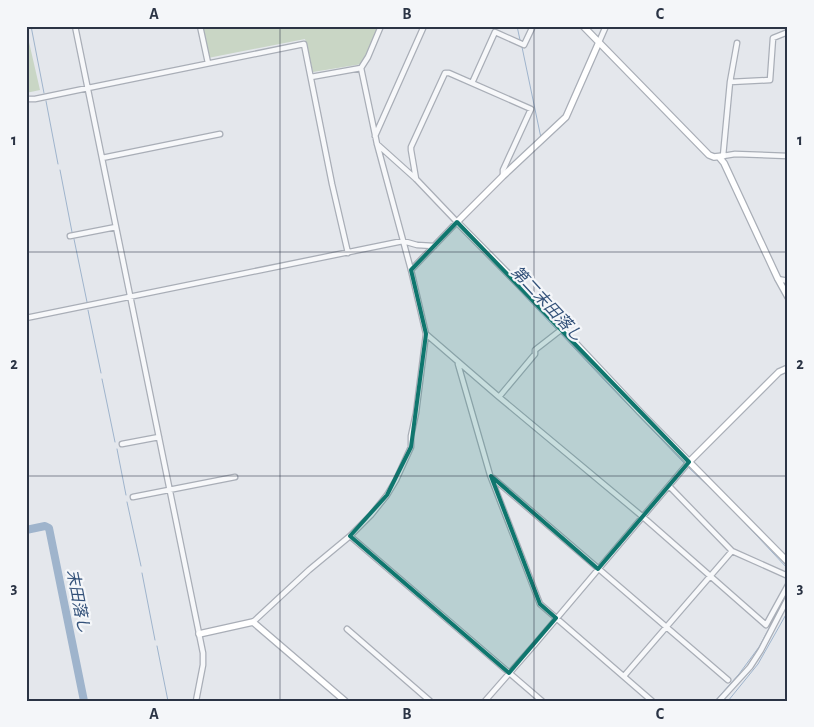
<svg xmlns="http://www.w3.org/2000/svg" width="814" height="727" font-family="'Alegreya Sans','Noto Sans JP',sans-serif">
  <style>
    .green { fill: #c9d6c5 }
    .lines { fill: none; stroke-linecap: round; stroke-linejoin: round }
    .stream { stroke: #9fb4cc; stroke-width: 1 }
    .river { stroke: #9fb4cc; stroke-width: 8 }
    .street-casing { stroke: #a9aeb7; stroke-width: 7 }
    .secondary-casing { stroke: #a9aeb7; stroke-width: 8 }
    .street { stroke: #f7f8fa; stroke-width: 4.5 }
    .secondary { stroke: #fff; stroke-width: 5.5 }
    .marked { fill: #0f766e; fill-opacity: 0.2; stroke: #0f766e; stroke-width: 4; stroke-linejoin: round }
    .grid { fill: none; stroke: #2b3445; stroke-width: 1; stroke-opacity: 0.55 }
    .labels { text-anchor: middle; dominant-baseline: central; stroke-width: 4.5; stroke-linejoin: round; paint-order: stroke }
    .water-label { font-size: 16px; font-style: italic; fill: #34527a; stroke: #f4f6f9 }
    .neatline { fill: none; stroke: #2b3445; stroke-width: 2 }
    .grid-label { font-size: 16px; text-anchor: middle; font-weight: bold; fill: #2b3445 }
  </style>
  <rect width="100%" height="100%" fill="#e4e7ec"/>
  <path class="green" d="M202,26H378L362,64L313,72L305,39L208,58Z
    M26,29L40,90L26,93Z"/>
  <g class="lines">
    <path class="stream" d="M31,26L44,93
      M517,26L520,40
      M522,47L541,138
      M46,101L58,164
      M60,170L72,232
      M74,239L87,302
      M498,268L557,330
      M88,310L101,373
      M560,333L607,383L685,464
      M102,379L115,442
      M117,449L126,495
      M688,467L725,502
      M127,502L141,566
      M743,521L788,569
      M142,573L155,640
      M157,646L168,701
      M715,701L739,674L759,647L788,593
      M728,701L758,664L788,611"/>
    <path class="river" d="M26,530L45,526L49,528L84,701"/>
    <defs>
      <path id="street" d="M75,26L203,653V665L196,701
        M200,26L208,63
        M599,42L606,26
        M737,43L730,82L723,156L735,154L788,156
        M311,77L361,68L368,57L381,26
        M730,82L770,80L773,38L788,32
        M472,83L495,32L524,45L533,26
        M26,99H35L88,88L304,44L332,184L348,253
        M375,136L424,26
        M377,144L416,179L457,222L411,270
        M102,158L220,134
        M416,179L411,150V147L445,73H449L531,109L503,170V176
        M70,236L116,227
        M778,279L788,281
        M26,318L403,241L417,245L434,246
        M426,334L499,397L643,517L766,625L788,585
        M458,364L490,475L540,604L652,701
        M499,397L535,354V350L562,329
        M122,444L159,437
        M493,478L728,680
        M669,486L732,551L788,576
        M133,497L235,477
        M350,536L542,701
        M253,622L309,570L350,536L371,515L387,495L396,480L411,447V436L416,413L426,334L411,270L377,144L361,68
        M347,629L430,701
        M624,676L732,551
        M485,701L535,644L689,462
        M719,701L750,667L761,650L788,598"/>
      <path id="secondary" d="M583,26L709,155L714,157L723,156
        M599,42L566,117L503,176L457,222L549,315L640,412L788,562
        M719,157L724,163L778,279L788,297
        M689,462L779,372L788,368
        M199,634L253,622L345,701"/>
    </defs>
    <use href="#street" class="street-casing"/>
    <use href="#secondary" class="secondary-casing"/>
    <use href="#street" class="street"/>
    <use href="#secondary" class="secondary"/>
  </g>
  <path class="marked" d="M457,222L689,462L598,569L491,476L540,604L556,618L509,673L350,536L387,495L411,447L426,334L411,270Z"/>
  <path class="grid" d="M280,26V701M534,26V701M26,252H788M26,476H788"/>
  <g class="labels">
    <g class="water-label">
      <text transform="translate(547 304) rotate(47)">第二末田落し</text>
      <text transform="translate(78 601) rotate(79)">末田落し</text>
    </g>
  </g>
  <rect width="814" height="727" fill="none" stroke="#f4f6f9" stroke-width="55"/>
  <rect x="28" y="28" width="758" height="672" class="neatline"/>
  <g class="grid-label">
    <text x="154" y="19">A</text>
    <text x="407" y="19">B</text>
    <text x="660" y="19">C</text>
    <text x="14" y="145">1</text>
    <text x="800" y="145">1</text>
    <text x="14" y="369">2</text>
    <text x="800" y="369">2</text>
    <text x="14" y="593">3</text>
    <text x="800" y="593">3</text>
    <text x="154" y="719">A</text>
    <text x="407" y="719">B</text>
    <text x="660" y="719">C</text>
  </g>
</svg>
